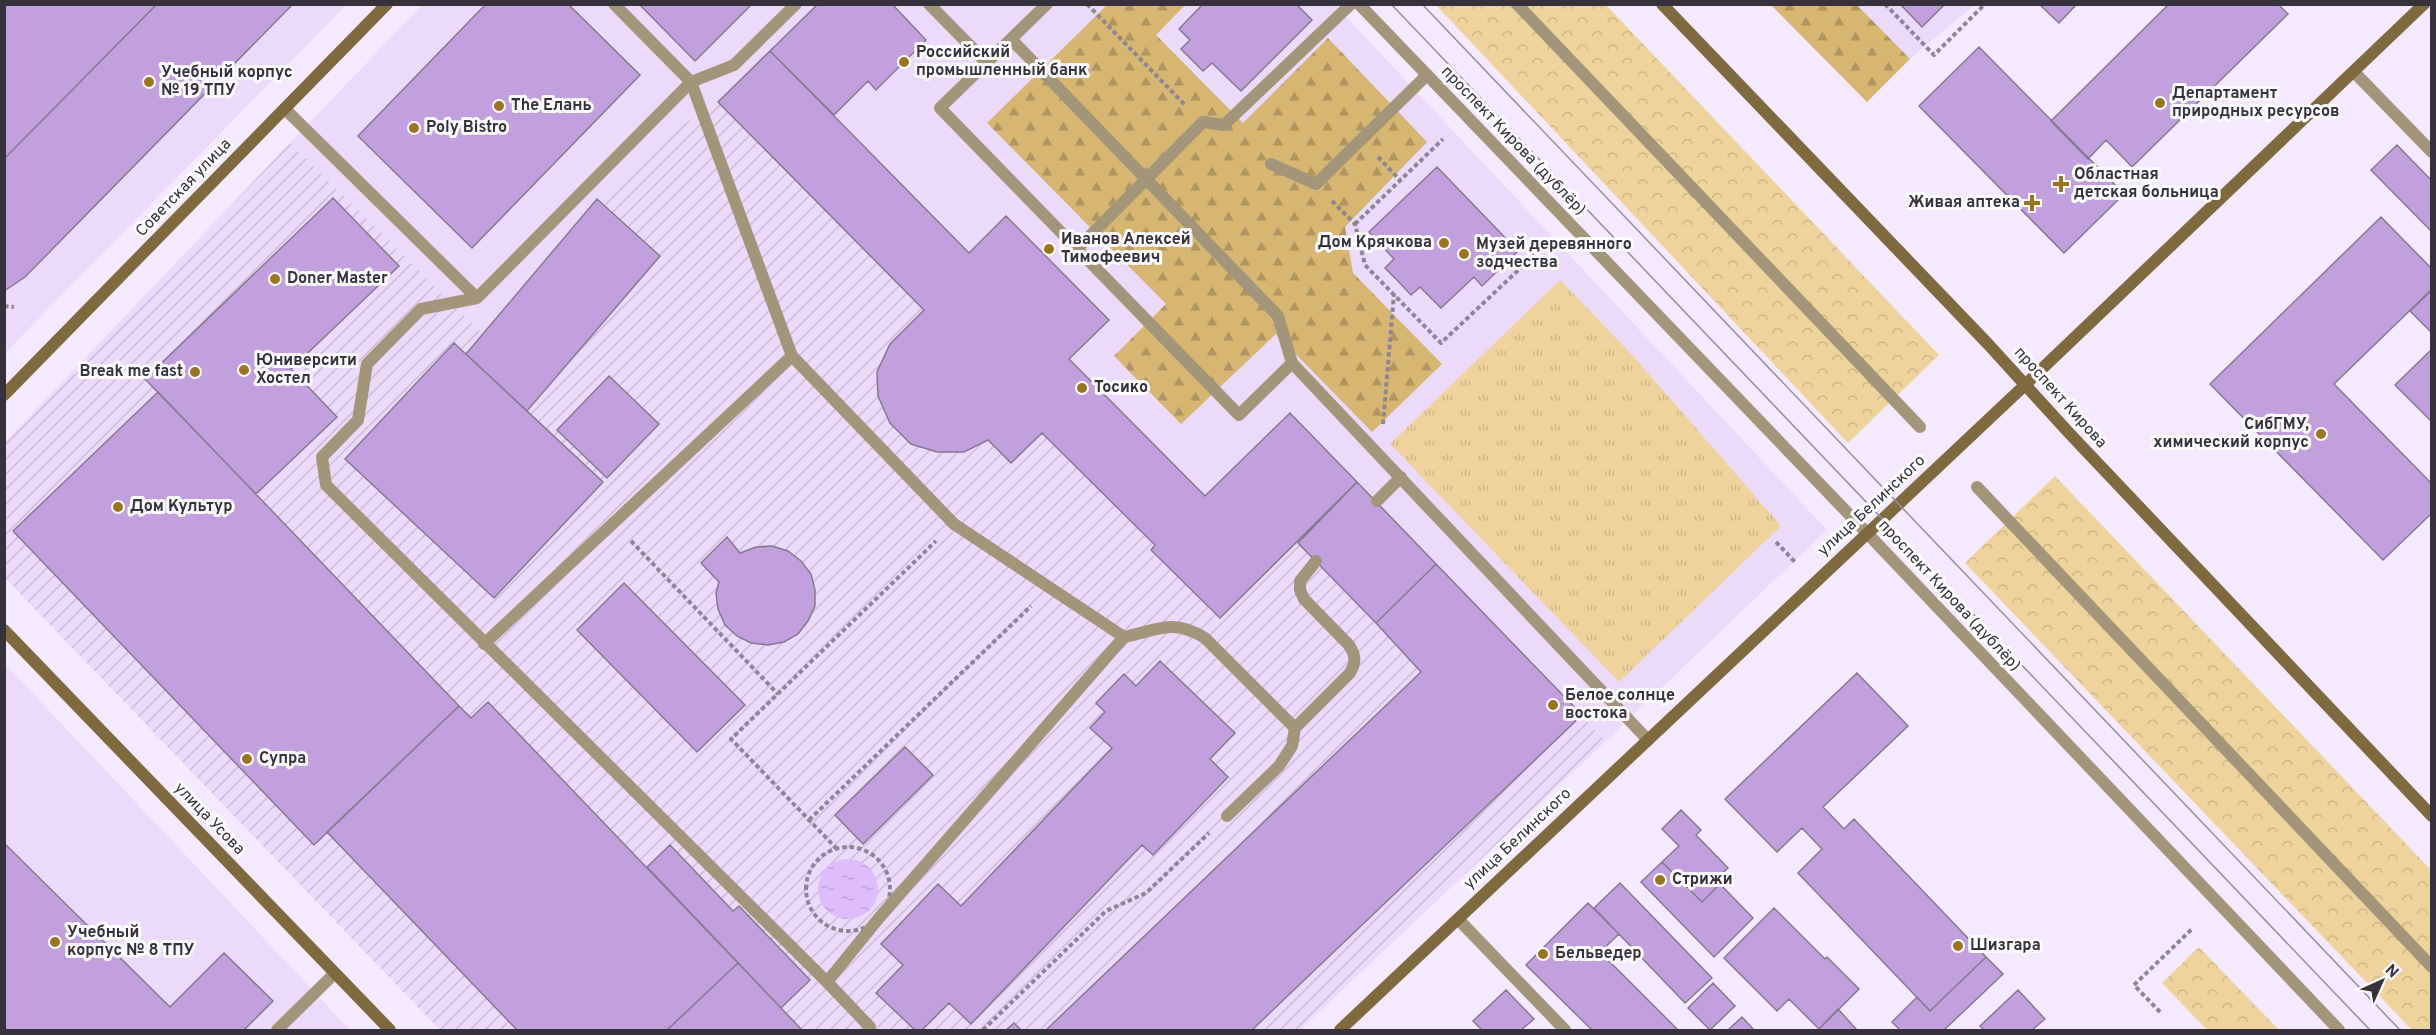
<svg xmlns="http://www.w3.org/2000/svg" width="2436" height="1035" font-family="Overpass,sans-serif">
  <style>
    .built { fill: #ecdafb }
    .industrial { fill: url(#industrial-furrows) }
    .grass { fill: url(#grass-tufts) }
    .forest { fill: url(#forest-firs) }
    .park { fill: url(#park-crowns) }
    .water { fill: url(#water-ripples) }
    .building { fill: #c2a0de; stroke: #857990; stroke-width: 1.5 }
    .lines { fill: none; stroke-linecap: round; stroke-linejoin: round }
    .path { stroke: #8d8594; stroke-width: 4; stroke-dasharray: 4.5 3; stroke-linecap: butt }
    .lane { stroke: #a39579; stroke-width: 12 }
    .street { stroke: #a39579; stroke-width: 12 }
    .secondary { stroke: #7f6a40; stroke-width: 12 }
    .tram { stroke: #958d9d; stroke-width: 1.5 }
    .poi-dot { fill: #98751e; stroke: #fcfcfc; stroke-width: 2 }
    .labels { text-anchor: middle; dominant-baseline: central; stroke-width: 6; stroke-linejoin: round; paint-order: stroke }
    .poi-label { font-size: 16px; font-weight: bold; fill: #36313b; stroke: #fcfcfc; text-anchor: start }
    .street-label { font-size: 16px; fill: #36313b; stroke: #fcfcfc }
  </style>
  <defs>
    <pattern id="industrial-furrows" width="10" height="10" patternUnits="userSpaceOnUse" patternTransform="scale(1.5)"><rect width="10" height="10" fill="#ecdafb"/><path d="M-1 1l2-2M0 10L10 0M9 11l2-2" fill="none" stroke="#cbbcd8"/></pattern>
    <pattern id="grass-tufts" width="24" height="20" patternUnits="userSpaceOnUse" patternTransform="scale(1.5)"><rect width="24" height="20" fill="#efd39c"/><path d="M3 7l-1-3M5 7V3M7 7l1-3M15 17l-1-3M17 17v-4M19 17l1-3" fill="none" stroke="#ceb687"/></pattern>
    <pattern id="forest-firs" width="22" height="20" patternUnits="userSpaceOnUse" patternTransform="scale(1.5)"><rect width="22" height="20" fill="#d7b672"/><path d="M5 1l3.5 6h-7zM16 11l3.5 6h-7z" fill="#af955f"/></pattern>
    <pattern id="park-crowns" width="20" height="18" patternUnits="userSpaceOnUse" patternTransform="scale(1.5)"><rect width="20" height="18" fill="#efd39c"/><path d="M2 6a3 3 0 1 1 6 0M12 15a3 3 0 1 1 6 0" fill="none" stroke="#ceb687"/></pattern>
    <pattern id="water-ripples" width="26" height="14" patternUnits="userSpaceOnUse" patternTransform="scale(1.5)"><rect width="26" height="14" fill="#dfbcfc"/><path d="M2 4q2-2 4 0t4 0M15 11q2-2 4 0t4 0" fill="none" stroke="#c0a2d9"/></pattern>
  </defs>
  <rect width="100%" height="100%" fill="#f4e9fe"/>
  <path class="built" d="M5,5H346L5,353Z
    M422,5H818L718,102L662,138L597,199L482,334L290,143Z
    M892,5H1335L1827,530L1606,741L1290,413L1205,496L1069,359L1109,320L969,253L834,115L868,81L876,89L926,39Z
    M1771,5H1974L1910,59L1867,102Z
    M4,663L191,861L350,1030H5Z"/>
  <path class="industrial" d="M818,5H892L926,40L876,90L867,81L834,115L968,253L1006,216L1109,320L1070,359L1205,496L1290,413L1606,741L1300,1030H440L5,578L4,443L290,143L483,334L597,199L662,138L718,102Z"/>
  <path class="grass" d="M1560,280L1634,357L1781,526L1619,682L1390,444Z"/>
  <path class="forest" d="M1107,5H1185L1156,35L1243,123L1328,38L1427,142L1345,227L1353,273L1442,364L1372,432L1276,334L1181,424L1114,356L1166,304L987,123Z
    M1771,5H1857L1910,59L1867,102Z"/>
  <path class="park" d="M1436,5H1606L1939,355L1848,443Z
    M2055,476L2431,870V1030H2412L1965,563Z
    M2199,947L2279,1030H2207L2162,983Z"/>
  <path class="water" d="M818 889a30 30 0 1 1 60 0a30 30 0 1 1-60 0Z"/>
  <path class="building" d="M6,4H157L4,159V6Z
    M157,4H293L25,277L4,291V159Z
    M486,4H568L640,75L472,248L358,136Z
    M639,4H752L695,61Z
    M818,4H892L926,40L876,90L868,81L834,115L770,51Z
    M1203,4H1296L1312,20L1241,91L1212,63L1203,71L1181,49L1190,40L1179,29Z
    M1900,4H1945L1922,27Z
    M2039,4H2077L2059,23Z
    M2169,4H2278L2288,14L2132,167L2106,140L2088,159L2051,121Z
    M1979,47L2124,194L2064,253L1919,106Z
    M770,51L969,253L1006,216L1109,320L1069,359L1205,496L1290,413L1357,482L1220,618L1151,550L1155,545L1042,433L1011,463L988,440L964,452H937L911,444L890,423L878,396L877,372L890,344L924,310L718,102Z
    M2397,145L2432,181V232L2371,170Z
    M1437,167L1518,251L1482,286L1474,277L1441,308L1420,287L1411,295L1396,279L1385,268L1394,259L1369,232Z
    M333,198L399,266L291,369L337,417L256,494L145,379Z
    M597,199L660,256L527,411L466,354Z
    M2381,217L2432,269V289L2334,384L2432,484V513L2383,560L2210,384Z
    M2432,290V333L2410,311Z
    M454,343L603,482L494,598L345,459Z
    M2432,349V422L2395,385Z
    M609,376L659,424L607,478L557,430Z
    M158,392L459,706L314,845L13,531Z
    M1357,482L1436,564L1376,623L1298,543Z
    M727,537L740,553L756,547L772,546L788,551L801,561L811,574L815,590V606L808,621L798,634L784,642L768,645L751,643L737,636L725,625L718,609L716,593L719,582L701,563Z
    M1436,564L1582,715L1252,1030H1046L1421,672L1376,623Z
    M624,583L745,705L697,752L577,630Z
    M1160,661L1235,733L1210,759L1228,777L1153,855L1142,845L971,1024L949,1003L922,1030H915L876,993L903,965L881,944L938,884L961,906L1112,748L1090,728L1105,712L1096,703L1124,674L1136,686Z
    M1857,673L1908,726L1823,807L1844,829L1854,819L1986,957L1930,1011L1798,873L1822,849L1802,828L1777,852L1725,799Z
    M488,702L738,963L667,1030H517L327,832L459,706L471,718Z
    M905,747L933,775L863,844L835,815Z
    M1681,810L1701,830L1696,835L1728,868L1715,880L1720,884L1702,902L1662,862L1679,846L1662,829Z
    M4,843L170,1007L224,953L273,1001L244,1030H4Z
    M670,845L733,911L739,906L810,980L781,1008L647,867Z
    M1662,862L1702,902L1720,884L1753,918L1714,957L1641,882Z
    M1620,883L1712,978L1685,1003L1594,908Z
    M1588,903L1619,934L1600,952L1678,1030H1592L1526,965Z
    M1774,908L1825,959L1827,957L1859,989L1819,1029L1789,999L1777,1011L1724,958Z
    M1986,957L2003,974L1944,1030H1900L1892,1022L1917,997L1930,1011Z
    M738,963L802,1030H667Z
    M1713,983L1735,1006L1710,1030L1688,1008Z
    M1506,990L1534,1019L1521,1030H1482L1473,1021Z
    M2018,990L2045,1019L2032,1030H1984L1980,1026Z
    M1838,1009L1857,1030H1817L1819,1029Z
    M1742,1017L1754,1030H1728Z
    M1014,1023L1021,1030H1006Z"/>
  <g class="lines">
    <path class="path" d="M1087,4L1185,105
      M1885,4L1934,55L1985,4
      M1378,157L1400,180
      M1332,201L1355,224L1365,265L1441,343L1545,245
      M1355,224L1443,139
      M4,306L14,307
      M1383,424L1394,294
      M631,541L778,694
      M1776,542L1795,562
      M809,820L1031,606
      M806 889a42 42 0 1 1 84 0a42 42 0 1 1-84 0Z
      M837,849L731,739L936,541
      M2160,1012L2134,985L2193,928
      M983,1030L1106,911L1146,893L1209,833"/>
    <path class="lane" d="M614,4L691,82L734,65L796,4
      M929,4L987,63
      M1047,4L940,108L1239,415L1292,363
      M1011,39L1278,316L1292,363L1648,740
      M2354,72L2432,152
      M285,109L477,298
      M1271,164L1316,184L1427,75
      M1077,249L1203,122L1224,125L1351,4
      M792,356L954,524L1124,637C1158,630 1173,618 1205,638L1295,728
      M1377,501L1401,477
      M484,644L792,356L691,82L477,298L421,309L367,364L358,420L322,457L326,485L827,982L870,1027
      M1227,816L1279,766L1292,746L1295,728L1350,673C1356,662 1356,656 1349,645L1304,599L1300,590V581L1316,561
      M1458,919L1565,1030
      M827,982L879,918L1124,637
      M277,1030L334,974"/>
    <path class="street" d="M1359,4L1867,533L2339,1030
      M1517,4L1920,427
      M1977,487L2432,967"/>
    <path class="secondary" d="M1662,4L1988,344L2070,434L2432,816
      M4,395L387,4
      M4,630L390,1030
      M1340,1030L2025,385L2424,4"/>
    <path class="tram" d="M1391,4L2370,1030
      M1422,4L2400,1030"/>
  </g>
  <g class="poi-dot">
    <circle cx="904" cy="62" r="6"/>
    <circle cx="149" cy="82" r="6"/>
    <circle cx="2160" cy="103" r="6"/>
    <circle cx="499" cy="106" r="6"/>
    <circle cx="414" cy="128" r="6"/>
    <path d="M2058 175h6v6h6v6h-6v6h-6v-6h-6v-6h6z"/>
    <path d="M2029 194h6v6h6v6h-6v6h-6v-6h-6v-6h6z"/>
    <circle cx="1444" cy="243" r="6"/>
    <circle cx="1049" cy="249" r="6"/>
    <circle cx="1464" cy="254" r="6"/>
    <circle cx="275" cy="279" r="6"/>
    <circle cx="244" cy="370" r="6"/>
    <circle cx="195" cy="372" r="6"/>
    <circle cx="1082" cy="388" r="6"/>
    <circle cx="2321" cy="434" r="6"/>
    <circle cx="118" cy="507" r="6"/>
    <circle cx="1553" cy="705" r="6"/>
    <circle cx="247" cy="759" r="6"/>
    <circle cx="1660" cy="880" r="6"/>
    <circle cx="55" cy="942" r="6"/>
    <circle cx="1958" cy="946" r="6"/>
    <circle cx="1543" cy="954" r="6"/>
  </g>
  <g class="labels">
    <g class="poi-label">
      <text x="916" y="53">Российский<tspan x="916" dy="18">промышленный банк</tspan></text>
      <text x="161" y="73">Учебный корпус<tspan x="161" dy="18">№ 19 ТПУ</tspan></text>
      <text x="2172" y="94">Департамент<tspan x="2172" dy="18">природных ресурсов</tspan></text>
      <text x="511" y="106">The Елань</text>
      <text x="426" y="128">Poly Bistro</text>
      <text x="2074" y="175">Областная<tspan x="2074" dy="18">детская больница</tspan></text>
      <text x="2020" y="203" text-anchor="end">Живая аптека</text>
      <text x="1061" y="240">Иванов Алексей<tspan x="1061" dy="18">Тимофеевич</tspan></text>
      <text x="1432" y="243" text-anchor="end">Дом Крячкова</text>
      <text x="1476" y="245">Музей деревянного<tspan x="1476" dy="18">зодчества</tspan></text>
      <text x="287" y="279">Doner Master</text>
      <text x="256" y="361">Юниверсити<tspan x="256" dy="18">Хостел</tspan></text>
      <text x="183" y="372" text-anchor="end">Break me fast</text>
      <text x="1094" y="388">Тосико</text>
      <text x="2309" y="425" text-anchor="end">СибГМУ,<tspan x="2309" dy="18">химический корпус</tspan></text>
      <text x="130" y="507">Дом Культур</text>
      <text x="1565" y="696">Белое солнце<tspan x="1565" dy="18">востока</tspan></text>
      <text x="259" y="759">Супра</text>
      <text x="1672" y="880">Стрижи</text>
      <text x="67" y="933">Учебный<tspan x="67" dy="18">корпус № 8 ТПУ</tspan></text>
      <text x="1970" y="946">Шизгара</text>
      <text x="1555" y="954">Бельведер</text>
    </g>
    <g class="street-label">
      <text transform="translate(1513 141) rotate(46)">проспект Кирова (дублёр)</text>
      <text transform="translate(184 188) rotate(-46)">Советская улица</text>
      <text transform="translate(2060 398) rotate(48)">проспект Кирова</text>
      <text transform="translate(1872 506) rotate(-43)">улица Белинского</text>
      <text transform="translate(1949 596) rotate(47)">проспект Кирова (дублёр)</text>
      <text transform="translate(209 819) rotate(46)">улица Усова</text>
      <text transform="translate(1518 839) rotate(-43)">улица Белинского</text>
    </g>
  </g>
  <rect width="2436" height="1035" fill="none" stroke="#36313b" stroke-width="12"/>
  <g transform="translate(2382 981) rotate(45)" stroke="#fcfcfc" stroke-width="4.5" paint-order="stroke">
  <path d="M0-4.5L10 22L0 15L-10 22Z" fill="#36313b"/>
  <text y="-9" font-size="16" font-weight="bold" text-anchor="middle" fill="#36313b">N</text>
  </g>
</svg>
